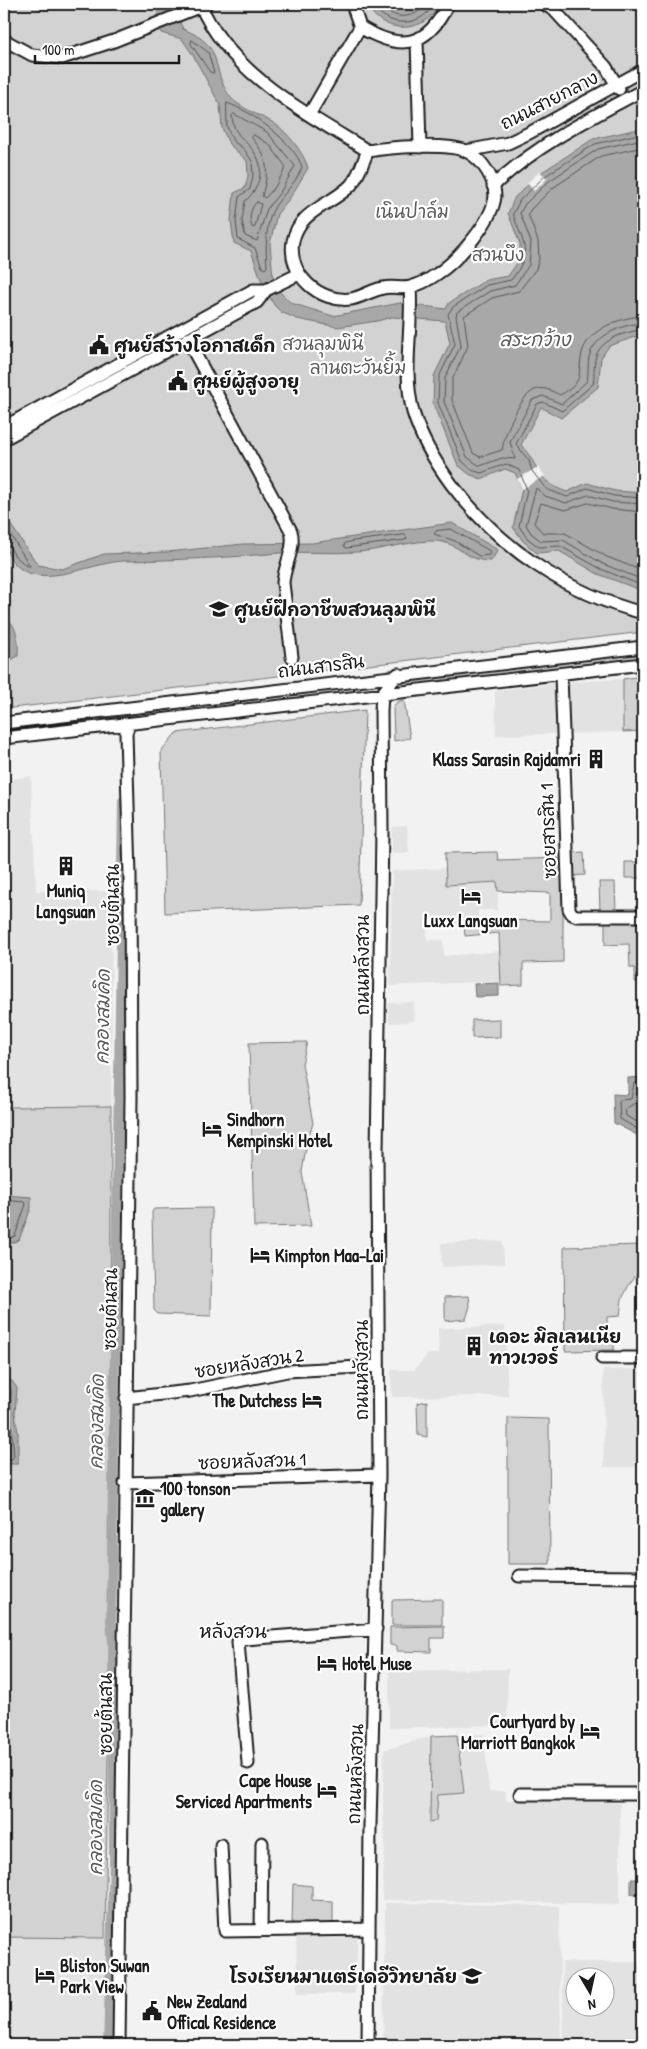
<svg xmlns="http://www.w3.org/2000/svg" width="647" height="2049" font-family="'Patrick Hand','Playpen Sans Thai',sans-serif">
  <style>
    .built { fill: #e2e2e2; fill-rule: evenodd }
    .green { fill: #d2d2d2; stroke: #777 }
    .water { fill: #a8a8a8; stroke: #707070 }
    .pier { fill: #f2f2f2 }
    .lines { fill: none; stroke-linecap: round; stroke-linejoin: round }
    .shore { stroke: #545454; stroke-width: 1 }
    .canal { stroke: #a8a8a8; stroke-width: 10 }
    .minor-casing { stroke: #1c1c1c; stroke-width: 15 }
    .minor { stroke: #fff; stroke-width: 11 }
    .labels { text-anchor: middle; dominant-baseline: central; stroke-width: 4.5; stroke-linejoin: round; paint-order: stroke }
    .street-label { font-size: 18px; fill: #1c1c1c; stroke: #fff }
    .park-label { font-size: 18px; fill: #5c5c5c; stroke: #fff }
    .poi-label { font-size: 18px; font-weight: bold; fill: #1c1c1c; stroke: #fff; text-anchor: start }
    .water-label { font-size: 19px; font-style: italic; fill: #5b5b5b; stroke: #fff }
    .neighbourhood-label { font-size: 19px; fill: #1c1c1c; stroke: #fff }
  </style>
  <rect width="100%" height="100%" fill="#f2f2f2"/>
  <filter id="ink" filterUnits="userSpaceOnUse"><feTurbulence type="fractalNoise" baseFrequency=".02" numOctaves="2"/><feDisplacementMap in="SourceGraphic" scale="10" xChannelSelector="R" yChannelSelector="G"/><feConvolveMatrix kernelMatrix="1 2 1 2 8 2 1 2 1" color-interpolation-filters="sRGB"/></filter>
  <g filter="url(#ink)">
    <path class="built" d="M623,679V732L567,734L565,682Z
      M558,683L559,734L496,735L495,691Z
      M31,776L36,891H112L110,1645L105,1938H123L122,2045H4V780Z
      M407,826L409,853H392V827Z
      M445,868L446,885L498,882V910H478V924L427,926V940H443L444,956L500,951L501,981L390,986L392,871Z
      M414,1002L415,1021L389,1023L388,1003Z
      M503,1241L504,1264L442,1267L441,1243Z
      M505,1326L508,1396L392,1397L391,1370H414L428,1354H439L438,1328Z
      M643,1369V1467H604L603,1370Z
      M508,1669L507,1725L389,1728V1671Z
      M484,1734L489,1791H506V1800L620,1803V1904L382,1900L385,1843L383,1811L384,1750L431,1736Z
      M385,1903L559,1906L561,2045H383Z
      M358,1933L355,1994H297L296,1935Z
      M562,1962H643V2045H564ZM574,1976H604V2006H574Z"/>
    <path class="green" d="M4,4H643V632L4,709Z
      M643,653V660L402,686L404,681Z
      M643,676L642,731L623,732V679Z
      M404,700L410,738L394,741L393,707L397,702Z
      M365,710L359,905L165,913L161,751L176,733Z
      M497,852L498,860L563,858V962L523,963V985L501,986L499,933L465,936L464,925L498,924V920L550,921V893L498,891L497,882L446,885L445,853Z
      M584,852L585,875L571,876L570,853Z
      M625,862H643V878H625Z
      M599,882H615L616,912L600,911Z
      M605,920H643L640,964L643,965V982H635V968H630L629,944L605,945Z
      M500,1019V1037L472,1038V1020Z
      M307,1042L302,1064L313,1123L307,1142L302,1172L311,1226L254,1227L249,1043Z
      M111,1106L110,1645L105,1938L4,1937V1107Z
      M212,1208L211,1316L158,1314L154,1310L152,1212L154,1209Z
      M643,1245V1266L630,1283L622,1299L620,1316L607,1317V1337H614V1350L565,1351L564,1247Z
      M643,1281V1314H637V1286Z
      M469,1296L470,1306L466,1319L445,1321V1297Z
      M427,1401V1437L418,1435L417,1403Z
      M508,1418L549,1419L550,1564H508Z
      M442,1599V1625H392V1600Z
      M444,1626V1638H431V1652L397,1651V1646L390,1645V1627Z
      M457,1735L464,1793L438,1795L436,1821L430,1823L431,1736Z
      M293,1884L312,1886V1900L333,1901V1924L292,1925Z"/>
    <path class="water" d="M162,4H178L174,10L183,29C227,46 209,69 231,98C238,106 260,116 270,121C285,128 304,153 308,168L290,198L277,214L270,244L273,277L279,291L291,303L333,316L400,303L446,309L449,303L486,280L508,276L520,259V244L508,213L515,197L542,172L593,139L643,128V334L609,346L601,358L598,387L561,418L541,407L521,445C541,467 535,481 567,492L587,483L615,491L643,493V591L598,574L559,551L537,553L523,541L513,527L522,489L515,473L505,469L481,479L469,474L458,465L433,404L434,376L450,343L445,321L392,317L377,321L338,327L297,319L281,312L274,305L262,282L251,251L234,243L231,221L234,193L245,188L248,176L247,161L229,144L222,128L220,105L193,55L182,39L161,33L155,18Z
      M367,4H439C426,35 380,35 367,4Z
      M4,515L38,565L62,569L104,554L168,552L243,544L312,543L452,523L498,550L491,561C466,562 459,542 436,541C415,540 381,550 358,552C331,554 305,551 279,553C227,558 176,560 124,561C95,562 51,585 24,571C2,558 4,537 4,515Z
      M4,614C17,627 19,638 18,656L8,662L4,661Z
      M499,983V996L475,997L474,984Z
      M643,1077V1138L614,1123L613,1094L628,1095V1078Z
      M4,1195L31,1197V1208L19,1240L4,1246Z
      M4,1380L12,1381L17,1388L15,1413L18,1433V1464H4Z
      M631,1879H643V1894H631Z"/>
    <path class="pier" d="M540,171L547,179L534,191L527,183Z
      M538,467L545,476L522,489L517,479Z"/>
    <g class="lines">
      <path class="shore" d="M373,4C386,28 420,29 434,4
        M380,4C392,21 414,20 427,4
        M192,40L208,52L214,73L210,72L191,44Z
        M227,103C250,110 295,143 302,167C296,185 278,198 272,212C265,230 266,248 267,267L265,269L262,267L255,248L238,239L236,221L239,197L250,189L253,176L252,161L244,149L233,141L227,127Z
        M234,114L267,132L295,166L281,191L267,209L257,241L245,236L242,221L245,201C257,192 266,170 256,155C246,138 234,138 232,116Z
        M643,133L595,144L545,176L520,200L513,214C523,244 534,252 511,280L487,285L453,307L448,314L455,344L439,377L438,403L462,461L472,470L481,473L506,464L519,470L527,490L519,526L527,538L539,547L560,546L601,569L643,586
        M254,135L269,144L286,167L275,187L265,198L262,196C269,171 269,158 252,138Z
        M643,139L598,149L549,181L525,204L520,213L531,242L529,265L515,285L490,291L457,312L456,316L461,345L445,378L444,402L467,457L480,466L502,458L515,459L510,442L532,400L543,396L562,404L587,381C589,373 587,362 590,354C597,334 624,324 643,323
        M643,147L601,156L554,187L531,209L528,214L538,241L539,259L536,269L519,291L492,298L464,316L468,346L452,380V400L473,453L480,457L502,450C504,435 521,391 538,389C546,387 553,392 560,395C585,382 577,375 582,353C588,329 621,317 643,316
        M257,202L261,204L255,227L253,228C248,222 250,207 257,202Z
        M643,330C627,331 601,339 596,356C593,365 595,376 593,384L562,411L543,402L537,404L516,444L529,461L532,471L546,489L567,497L587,488L614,496L643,498
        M643,504L613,502L588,495L566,503L545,496L536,488L526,525L531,533L541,541L563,540L603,564L643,580
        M643,512L612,509L588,503L565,510L541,503L534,523L543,533H565L607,557L643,571
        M4,524L30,566H27L15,556L9,546L4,544
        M451,529L490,551L489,555L479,556L455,541L434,534L436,531Z
        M405,535L407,538L405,540L346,548L344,546L345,543L354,541Z
        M643,1082L634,1083L631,1099L620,1100L619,1102L620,1119L643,1132
        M643,1088L640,1090L637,1102L625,1109L626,1116L643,1125
        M4,1200L24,1202L26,1204L15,1236L4,1241
        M4,1385L9,1386L11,1390L10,1413L14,1456L12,1459H4"/>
      <path class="canal" d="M108,2045L114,1861L113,1642L111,1621L123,801"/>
      <defs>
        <path id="minor" d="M200,4C230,74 306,113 368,151C363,161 359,176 351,185C332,205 299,210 293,241C287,275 320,303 351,299C362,297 372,290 383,288C392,286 401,289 410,287C418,285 430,279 437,274C457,261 493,221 495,196C495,184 490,174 483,165C479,160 472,154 466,151C446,143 390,147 368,151
          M352,4L360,27C400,51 427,48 448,4
          M544,4L554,10L606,67L619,89
          M4,40L32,55L62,58L114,41L206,4
          M417,40L420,147
          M309,115L360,27
          M466,151L508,143L531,132L643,70
          M493,186C536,145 591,118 643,90
          M410,287C413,329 402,370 413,412C421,439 435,462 452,485C500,548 566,593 643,613
          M187,339L291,531C296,548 284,565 283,583L292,657
          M4,427L253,290H266L299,274
          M4,439L257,302L266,290
          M561,674L569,909L572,914L577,916H643
          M4,723L643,647
          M4,738L643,664
          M602,1358H643
          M126,1398L190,1391L287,1371L378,1366
          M125,1483L379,1475
          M519,1576L643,1577
          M248,1763L238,1642L245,1639L376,1629
          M520,1794H643
          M221,1845L225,1931L369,1929
          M261,1931L262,1843
          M119,2045L131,1096L130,876L126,733L129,724
          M368,2045L370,1825L379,1475L377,1151L382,832L381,711L382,694L398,674"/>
      </defs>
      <use href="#minor" class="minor-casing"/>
      <use href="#minor" class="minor"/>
    </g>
  </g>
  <defs>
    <symbol id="civic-bare" viewBox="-9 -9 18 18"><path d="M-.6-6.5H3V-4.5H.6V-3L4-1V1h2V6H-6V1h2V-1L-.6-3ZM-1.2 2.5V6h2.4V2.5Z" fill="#1c1c1c" stroke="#fff" stroke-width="2.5" paint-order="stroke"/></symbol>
    <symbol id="school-bare" viewBox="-9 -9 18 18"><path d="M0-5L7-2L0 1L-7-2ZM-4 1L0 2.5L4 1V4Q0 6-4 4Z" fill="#1c1c1c" stroke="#fff" stroke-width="2.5" paint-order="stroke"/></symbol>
    <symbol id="building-bare" viewBox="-9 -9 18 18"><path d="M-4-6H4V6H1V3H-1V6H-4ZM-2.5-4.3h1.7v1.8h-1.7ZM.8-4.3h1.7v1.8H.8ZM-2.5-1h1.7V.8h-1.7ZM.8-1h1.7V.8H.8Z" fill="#1c1c1c" stroke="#fff" stroke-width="2.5" paint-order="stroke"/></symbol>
    <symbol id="hotel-bare" viewBox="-9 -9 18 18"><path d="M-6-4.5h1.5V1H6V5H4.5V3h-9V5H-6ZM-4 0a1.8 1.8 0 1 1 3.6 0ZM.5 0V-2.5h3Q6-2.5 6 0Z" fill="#1c1c1c" stroke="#fff" stroke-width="2.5" paint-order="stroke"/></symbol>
    <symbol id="museum-bare" viewBox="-9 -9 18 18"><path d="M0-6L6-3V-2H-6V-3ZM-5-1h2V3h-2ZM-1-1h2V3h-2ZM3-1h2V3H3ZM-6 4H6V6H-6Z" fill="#1c1c1c" stroke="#fff" stroke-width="2.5" paint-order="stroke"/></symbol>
  </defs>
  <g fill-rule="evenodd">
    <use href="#civic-bare" x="85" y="331" width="28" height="28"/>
    <use href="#civic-bare" x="164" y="367" width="28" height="28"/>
    <use href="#school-bare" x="205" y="595" width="28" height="28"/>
    <use href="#building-bare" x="582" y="745" width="28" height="28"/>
    <use href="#building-bare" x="52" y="852" width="28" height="28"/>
    <use href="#hotel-bare" x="457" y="882" width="28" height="28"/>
    <use href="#hotel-bare" x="198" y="1115" width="28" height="28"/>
    <use href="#hotel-bare" x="246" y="1241" width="28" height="28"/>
    <use href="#building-bare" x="460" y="1332" width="28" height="28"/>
    <use href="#hotel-bare" x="298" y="1386" width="28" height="28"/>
    <use href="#museum-bare" x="131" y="1484" width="28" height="28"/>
    <use href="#hotel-bare" x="313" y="1649" width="28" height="28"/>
    <use href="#hotel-bare" x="576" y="1717" width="28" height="28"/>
    <use href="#hotel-bare" x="313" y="1776" width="28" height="28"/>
    <use href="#hotel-bare" x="31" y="1961" width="28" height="28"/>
    <use href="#school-bare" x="458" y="1962" width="28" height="28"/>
    <use href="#civic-bare" x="138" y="1997" width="28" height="28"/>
  </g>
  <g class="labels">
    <g class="street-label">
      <text transform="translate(549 100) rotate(-27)">ถนนสายกลาง</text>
      <text transform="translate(321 666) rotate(-7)">ถนนสารสิน</text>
      <text transform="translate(548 831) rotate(-92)">ซอยสารสิน 1</text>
      <text transform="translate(112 905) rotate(-90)">ซอยต้นสน</text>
      <text transform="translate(362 965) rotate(-90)">ถนนหลังสวน</text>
      <text transform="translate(110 1309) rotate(-89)">ซอยต้นสน</text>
      <text transform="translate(249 1363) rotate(-9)">ซอยหลังสวน 2</text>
      <text transform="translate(361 1370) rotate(-90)">ถนนหลังสวน</text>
      <text transform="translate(252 1461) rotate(-2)">ซอยหลังสวน 1</text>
      <text transform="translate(105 1714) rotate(-90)">ซอยต้นสน</text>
      <text transform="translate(355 1774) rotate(-88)">ถนนหลังสวน</text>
    </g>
    <g class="park-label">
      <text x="412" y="211">เนินปาล์ม</text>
      <text x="498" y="254">สวนบึง</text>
      <text x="323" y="343">สวนลุมพินี</text>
      <text x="358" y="367">ลานตะวันยิ้ม</text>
    </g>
    <g class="poi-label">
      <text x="114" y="345">ศูนย์สร้างโอกาสเด็ก</text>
      <text x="193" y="381">ศูนย์ผู้สูงอายุ</text>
      <text x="234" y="609">ศูนย์ฝึกอาชีพสวนลุมพินี</text>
      <text x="581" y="759" text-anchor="end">Klass Sarasin Rajdamri</text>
      <text x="66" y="890" text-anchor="middle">Muniq<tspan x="66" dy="21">Langsuan</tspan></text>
      <text x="471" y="920" text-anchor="middle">Luxx Langsuan</text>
      <text x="227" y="1119">Sindhorn<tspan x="227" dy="21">Kempinski Hotel</tspan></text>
      <text x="275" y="1255">Kimpton Maa-Lai</text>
      <text x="489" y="1336">เดอะ มิลเลนเนีย<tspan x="489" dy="21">ทาวเวอร์</tspan></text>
      <text x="297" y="1400" text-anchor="end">The Dutchess</text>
      <text x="160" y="1488">100 tonson<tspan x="160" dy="21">gallery</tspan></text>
      <text x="342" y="1663">Hotel Muse</text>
      <text x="575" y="1721" text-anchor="end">Courtyard by<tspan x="575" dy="21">Marriott Bangkok</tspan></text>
      <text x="312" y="1780" text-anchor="end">Cape House<tspan x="312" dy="21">Serviced Apartments</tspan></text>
      <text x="60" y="1965">Bliston Suwan<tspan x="60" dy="21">Park View</tspan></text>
      <text x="457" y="1976" text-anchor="end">โรงเรียนมาแตร์เดอีวิทยาลัย</text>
      <text x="167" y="2001">New Zealand<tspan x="167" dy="21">Offical Residence</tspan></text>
    </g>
    <g class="water-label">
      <text x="535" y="339">สระกว้าง</text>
      <text transform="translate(102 1017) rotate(-89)">คลองสมคิด</text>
      <text transform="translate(96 1422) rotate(-89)">คลองสมคิด</text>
      <text transform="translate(95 1828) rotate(-90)">คลองสมคิด</text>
    </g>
    <g class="neighbourhood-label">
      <text x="233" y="1631">หลังสวน</text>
    </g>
  </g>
  <rect width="647" height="2049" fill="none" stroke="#fff" stroke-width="20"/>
  <rect x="10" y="10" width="627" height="2029" fill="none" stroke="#1c1c1c" stroke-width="2" filter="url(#ink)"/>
  <g transform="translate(590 1992) rotate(171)"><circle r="24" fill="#ffffff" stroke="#a4a4a4"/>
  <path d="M0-4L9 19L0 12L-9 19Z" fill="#1c1c1c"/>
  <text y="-8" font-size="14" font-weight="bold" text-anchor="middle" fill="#1c1c1c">N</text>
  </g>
  <path d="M35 55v8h144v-8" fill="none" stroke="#1c1c1c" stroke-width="2.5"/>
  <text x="42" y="55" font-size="15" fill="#1c1c1c" stroke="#ffffff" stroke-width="4" paint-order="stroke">100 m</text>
</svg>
